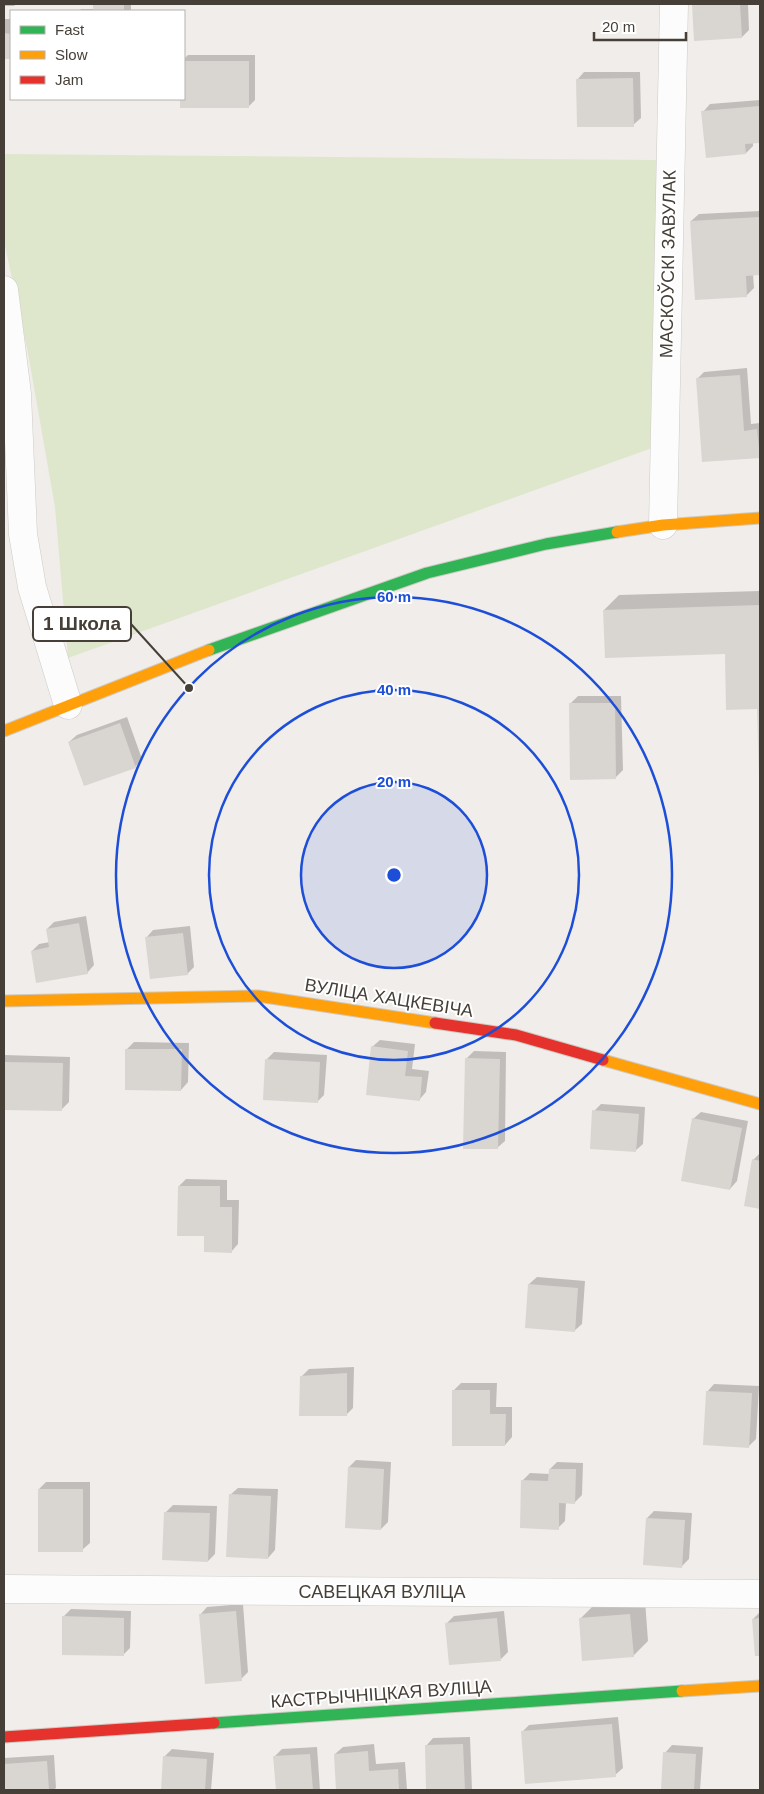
<svg xmlns="http://www.w3.org/2000/svg" width="764" height="1794" font-family="Arial,sans-serif">
  <style>
    .green { fill: #dee7cc }
    .shadow { fill: #0003 }
    .building { fill: #d9d6d2 }
    .lines { fill: none; stroke-linecap: round; stroke-linejoin: round }
    .street-casing { stroke: #cecbc8; stroke-width: 29 }
    .fast-casing { stroke: #cecac2; stroke-width: 13 }
    .slow-casing { stroke: #cecac2; stroke-width: 13 }
    .jam-casing { stroke: #cecac2; stroke-width: 13 }
    .street { stroke: #fdfcfc; stroke-width: 28 }
    .fast { stroke: #30b455; stroke-width: 11 }
    .slow { stroke: #ff9f0a; stroke-width: 11 }
    .jam { stroke: #e5322d; stroke-width: 11 }
    .ring { fill: none; stroke: #1d4ed8; stroke-width: 2.5 }
    .labels { text-anchor: middle; dominant-baseline: central; stroke-width: 4; stroke-linejoin: round; paint-order: stroke }
    .street-label { font-size: 18px; fill: #453f37; stroke: #fff }
    .centre { fill: #1d4ed8; stroke: #fff; stroke-width: 2.5 }
    .ring-label { font-size: 15px; text-anchor: middle; font-weight: bold; fill: #1d4ed8; stroke: #fff; stroke-width: 4; stroke-linejoin: round; paint-order: stroke }
    .leader { fill: none; stroke: #453f37; stroke-width: 2 }
    .callout-dot { fill: #453f37; stroke: #fff; stroke-width: 2 }
    .callout { fill: #fff; stroke: #453f37; stroke-width: 2 }
    .callout-label { font-size: 19px; text-anchor: middle; font-weight: bold; fill: #453f37 }
  </style>
  <rect width="100%" height="100%" fill="#f0edea"/>
  <path class="green" d="M4,154L657,160L652,448L68,658L55,507L28,353L4,241Z"/>
  <path class="shadow" d="M4,4H16L14,6H4Z
    M94,4H131V11H79L81,9H94Z
    M693,4H748L749,30L742,37L695,40Z
    M4,19H11V56L10,58H4Z
    M188,55H255V100L248,107H181V99H184V59Z
    M584,72H640L641,118L633,125L577,80Z
    M760,100V141L753,142V146L746,153L703,112L710,104Z
    M760,211V274H753L754,288L746,296L691,221L699,214Z
    M747,368L751,424L760,423L759,456L697,379L704,372Z
    M760,591V793L758,708L726,653L604,610L619,595Z
    M578,696H621L623,770L615,778L570,704Z
    M127,717L142,759L135,767L69,742L77,735Z
    M86,916L94,965L87,973L32,951L39,944L50,942L47,929L54,922Z
    M190,926L194,967L187,974L146,938L153,930Z
    M380,1040L415,1044L412,1069L429,1071L426,1092L419,1100L372,1047Z
    M134,1042L189,1043L188,1082L181,1090L127,1049Z
    M474,1051L506,1052L505,1141L497,1148L466,1059Z
    M274,1052L327,1055L324,1095L317,1102L267,1059Z
    M4,1055L70,1057L69,1102L62,1109L4,1108Z
    M601,1104L645,1107L643,1144L635,1151L594,1111Z
    M701,1112L748,1121L737,1181L730,1189L693,1119Z
    M760,1153V1208L745,1205L753,1160Z
    M186,1179L227,1180V1200H239L238,1244L231,1252L205,1235L179,1186Z
    M537,1277L585,1281L582,1324L574,1331L529,1284Z
    M354,1367L353,1408L346,1415L301,1377L309,1369Z
    M461,1383H497L496,1407H512V1437L505,1445L454,1390Z
    M714,1384L759,1386L756,1439L749,1446L707,1392Z
    M356,1460L391,1462L388,1522L381,1529L349,1467Z
    M557,1462L583,1463L582,1495L575,1502H566L565,1521L558,1528L523,1480L530,1473L550,1474V1469Z
    M46,1482H90V1543L82,1550L39,1489Z
    M238,1488L278,1489L275,1550L268,1558L230,1495Z
    M173,1505L217,1506L215,1554L208,1561L166,1512Z
    M654,1511L692,1513L689,1559L681,1567L647,1518Z
    M645,1600L648,1641L633,1656L580,1619L595,1604Z
    M243,1604L248,1672L241,1679L200,1615L207,1607Z
    M71,1609L131,1611L130,1648L123,1655L64,1616Z
    M504,1611L508,1652L501,1659L447,1623L454,1616Z
    M760,1612V1655H756L753,1619Z
    M618,1717L623,1768L615,1775L522,1732L529,1725Z
    M470,1737L472,1790H428L426,1746L433,1738Z
    M374,1744L376,1764L405,1762L407,1790H338L335,1754L343,1747Z
    M672,1745L703,1747L700,1790H663L665,1753Z
    M317,1747L320,1790H277L275,1756L282,1749Z
    M172,1749L214,1753L211,1790H162L164,1757Z
    M54,1755L56,1788L53,1790H4V1758Z
    M577,1789V1790H542Z"/>
  <path class="building" d="M93,4H124V11H93Z
    M692,4H740L742,38L694,41Z
    M4,33L11,34L10,59H4Z
    M184,61H249V108H180V99H184Z
    M633,78L634,127H577L576,79Z
    M760,106V143L745,144L746,154L706,158L701,111Z
    M760,217V275L746,276L747,297L695,300L690,221Z
    M740,375L744,431L757,429L760,458L702,462L696,378Z
    M760,605V778H759L757,709L726,710L725,654L605,658L603,610Z
    M569,703H615L616,779L570,780Z
    M120,723L136,768L84,786L68,742Z
    M79,923L88,974L36,983L31,951L49,947L46,929Z
    M183,933L188,975L150,979L145,937Z
    M371,1046L408,1051L405,1076L422,1077L420,1101L366,1095Z
    M125,1049H182L181,1091L125,1090Z
    M465,1058L500,1059L498,1149H463Z
    M265,1059L320,1062L318,1103L263,1100Z
    M4,1062L63,1063L62,1111L4,1110Z
    M592,1110L639,1114L636,1152L590,1149Z
    M692,1118L742,1128L730,1190L681,1181Z
    M752,1159L760,1161V1209L744,1206Z
    M178,1186H220V1207H232V1253L204,1252V1236H177Z
    M528,1284L578,1288L575,1332L525,1328Z
    M347,1373V1416H299L300,1376Z
    M452,1390H490V1414H506L505,1446H452Z
    M706,1391L752,1393L749,1448L703,1445Z
    M348,1467L384,1469L381,1530L345,1528Z
    M549,1469H576L575,1504L559,1503V1530L520,1528L521,1480L548,1481Z
    M38,1489H83V1552H38Z
    M229,1494L271,1496L268,1559L226,1557Z
    M164,1512L210,1513L208,1562L162,1560Z
    M646,1518L685,1520L682,1568L643,1565Z
    M236,1611L242,1681L205,1684L199,1614Z
    M630,1614L634,1657L582,1661L579,1618Z
    M62,1616L124,1618V1656L62,1655Z
    M497,1618L501,1661L449,1665L445,1623Z
    M760,1618V1656H755L752,1619Z
    M612,1724L616,1777L525,1784L521,1731Z
    M463,1744L465,1790H426L425,1745Z
    M368,1751L369,1771L398,1769L399,1790H336L334,1754Z
    M663,1752L696,1754L694,1790H661Z
    M310,1754L313,1790H276L273,1756Z
    M163,1756L207,1759L205,1790H161Z
    M47,1761L49,1790H4V1764Z"/>
  <g class="lines">
    <defs>
      <path id="street" d="M4,290L17,394L23,534L32,587L68,705
        M663,525L674,4
        M4,1589L760,1594"/>
      <path id="fast" d="M209,650L427,573L546,544L617,532
        M214,1723L682,1691"/>
      <path id="slow" d="M617,532L663,525L760,518
        M4,731L209,650
        M4,1001L258,996L435,1023
        M603,1060L760,1104
        M682,1691L760,1686"/>
      <path id="jam" d="M435,1023L516,1035L603,1060
        M4,1737L214,1723"/>
    </defs>
    <use href="#street" class="street-casing"/>
    <use href="#fast" class="fast-casing"/>
    <use href="#slow" class="slow-casing"/>
    <use href="#jam" class="jam-casing"/>
    <use href="#street" class="street"/>
    <use href="#fast" class="fast"/>
    <use href="#slow" class="slow"/>
    <use href="#jam" class="jam"/>
  </g>
  <circle cx="394" cy="875" r="93" fill="#1d4ed8" fill-opacity=".12"/>
  <g class="ring">
    <circle cx="394" cy="875" r="93"/>
    <circle cx="394" cy="875" r="185"/>
    <circle cx="394" cy="875" r="278"/>
  </g>
  <g class="labels">
    <g class="street-label">
      <text transform="translate(668 264) rotate(-89)">МАСКОЎСКІ ЗАВУЛАК</text>
      <text transform="translate(389 998) rotate(9)">ВУЛІЦА ХАЦКЕВІЧА</text>
      <text x="382" y="1592">САВЕЦКАЯ ВУЛІЦА</text>
      <text transform="translate(381 1694) rotate(-4)">КАСТРЫЧНІЦКАЯ ВУЛІЦА</text>
    </g>
  </g>
  <circle cx="394" cy="875" r="8" class="centre"/>
  <g class="ring-label">
    <text x="394" y="602">60 m</text>
    <text x="394" y="695">40 m</text>
    <text x="394" y="787">20 m</text>
  </g>
  <path class="leader" d="M189 688L131 624"/>
  <circle class="callout-dot" cx="189" cy="688" r="5"/>
  <rect class="callout" x="33" y="607" width="98" height="34" rx="5"/>
  <g class="callout-label">
    <text x="82" y="630">1 Школа</text>
  </g>
  <rect width="764" height="1794" fill="none" stroke="#453f37" stroke-width="10"/>
  <rect x="10" y="10" width="175" height="90" fill="#ffffff" stroke="#b5b2af"/>
  <rect x="20" y="26" width="25" height="8" fill="#30b455" stroke="#b5b2af"/>
  <text x="55" y="35" font-size="15" fill="#453f37">Fast</text>
  <rect x="20" y="51" width="25" height="8" fill="#ff9f0a" stroke="#b5b2af"/>
  <text x="55" y="60" font-size="15" fill="#453f37">Slow</text>
  <rect x="20" y="76" width="25" height="8" fill="#e5322d" stroke="#b5b2af"/>
  <text x="55" y="85" font-size="15" fill="#453f37">Jam</text>
  <path d="M594 32v8h92v-8" fill="none" stroke="#453f37" stroke-width="2.5"/>
  <text x="602" y="32" font-size="15" fill="#453f37" stroke="#ffffff" stroke-width="4" paint-order="stroke">20 m</text>
</svg>
